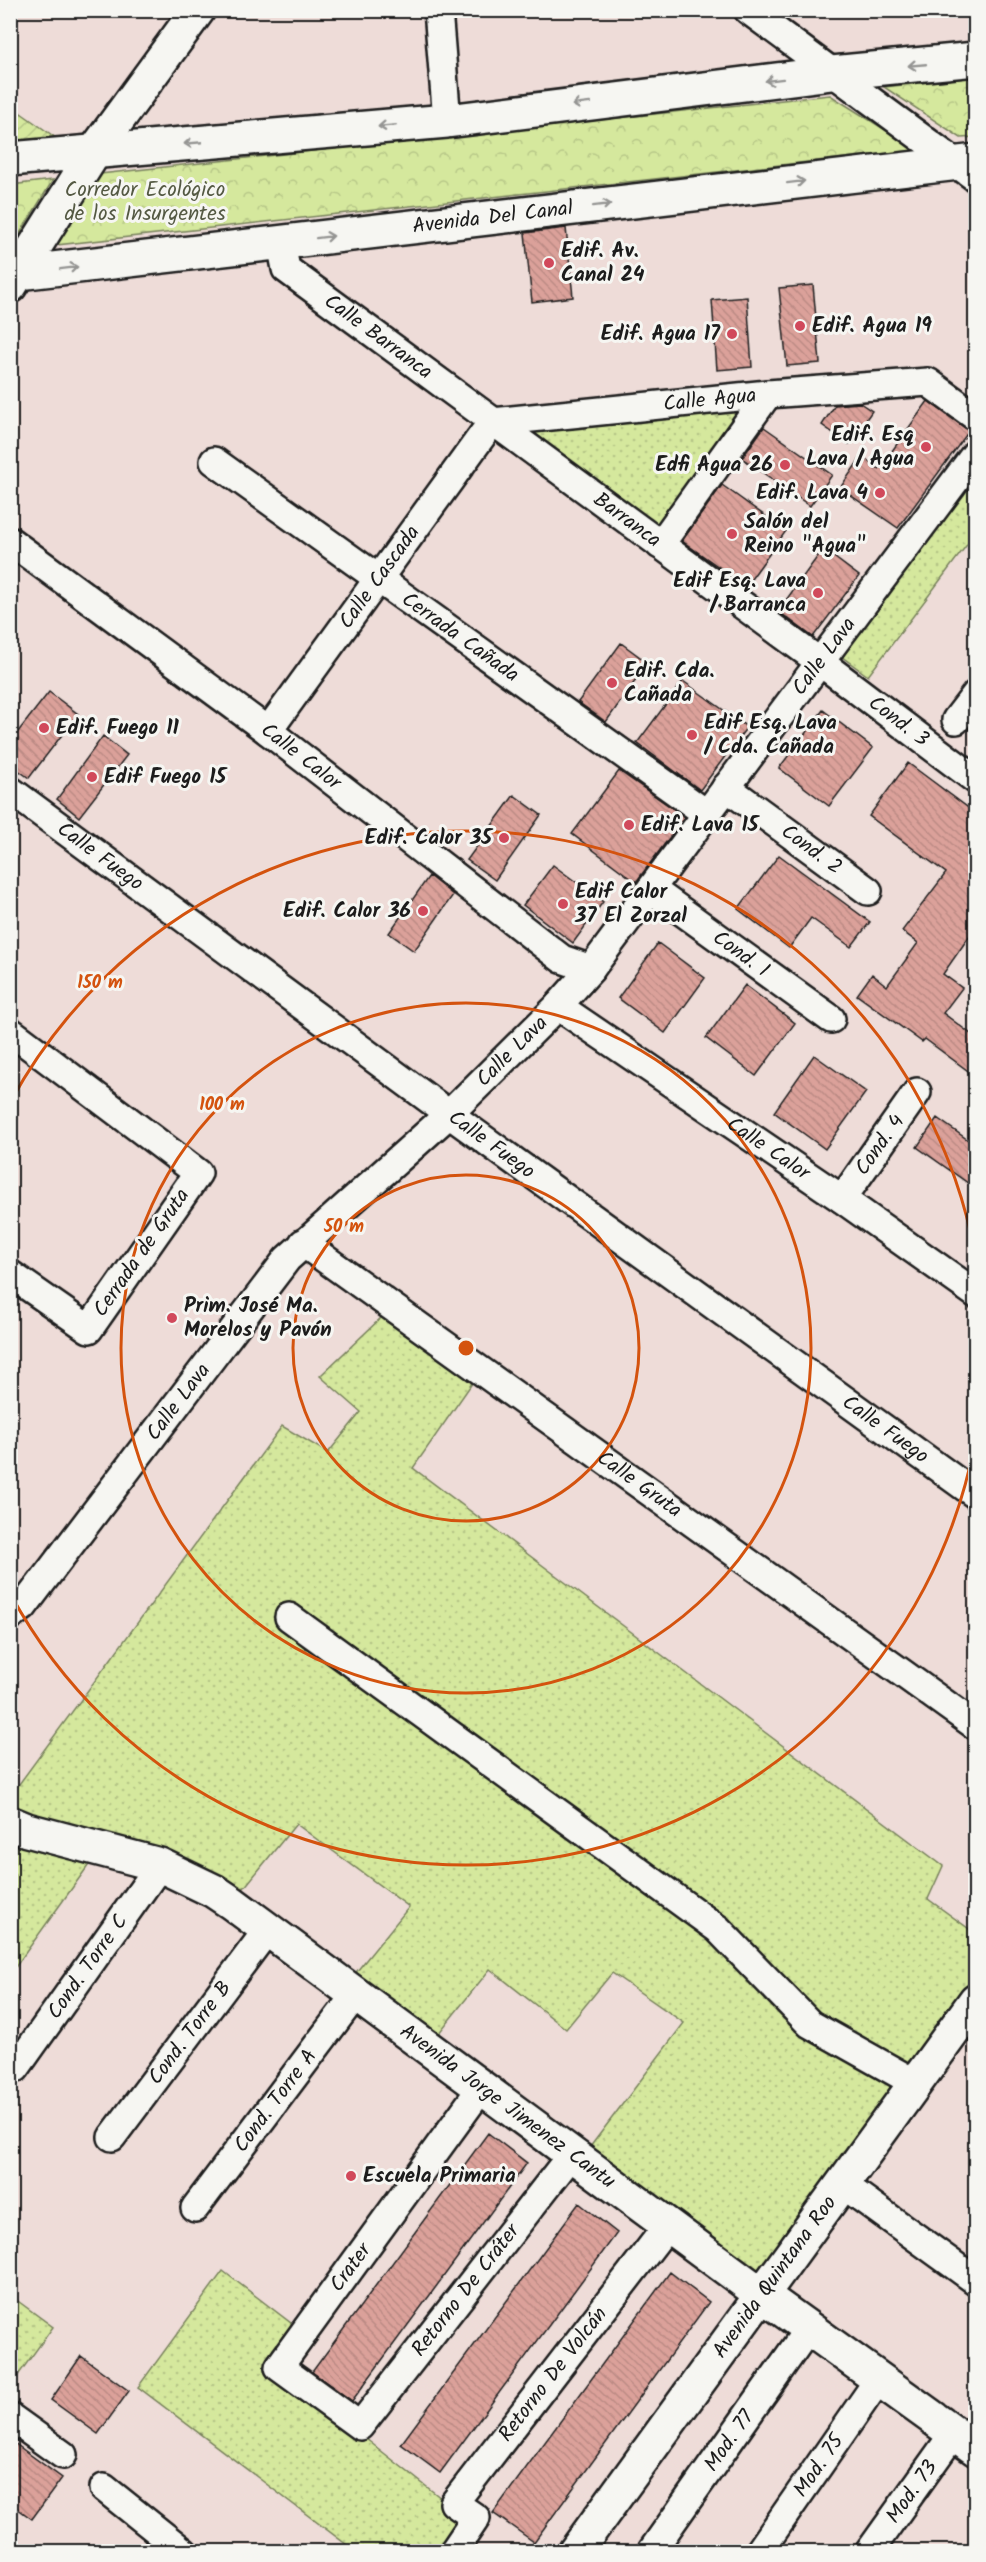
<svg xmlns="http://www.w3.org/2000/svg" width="986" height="2562" font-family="Kalam,sans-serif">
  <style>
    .grass { fill: url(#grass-dots); stroke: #78825c; stroke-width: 1.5 }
    .forest { fill: url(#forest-crowns); stroke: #78825c; stroke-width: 1.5 }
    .garden { fill: url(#garden-furrows); stroke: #78825c; stroke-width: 1.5 }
    .building { fill: url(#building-back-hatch); stroke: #1c1c1c; stroke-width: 1.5 }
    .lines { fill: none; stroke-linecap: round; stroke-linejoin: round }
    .minor-casing { stroke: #1c1c1c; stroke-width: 32 }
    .tertiary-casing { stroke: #1c1c1c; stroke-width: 38 }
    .secondary-casing { stroke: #1c1c1c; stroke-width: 38 }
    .minor { stroke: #f6f6f2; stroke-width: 27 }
    .tertiary { stroke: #f6f6f2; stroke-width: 33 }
    .secondary { stroke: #f6f6f2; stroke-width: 33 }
    .oneway { stroke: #949492 }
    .ring { fill: none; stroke: #d4530e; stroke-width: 3 }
    .poi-dot { fill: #d1495b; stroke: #f6f6f2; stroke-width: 2 }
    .labels { text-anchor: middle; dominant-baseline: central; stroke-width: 6; stroke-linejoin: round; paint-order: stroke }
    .park-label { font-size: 21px; fill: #545943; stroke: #f6f6f2 }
    .street-label { font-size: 21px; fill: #1c1c1c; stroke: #f6f6f2 }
    .poi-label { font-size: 21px; font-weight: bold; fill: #1c1c1c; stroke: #f6f6f2; text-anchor: start }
    .centre { fill: #d4530e; stroke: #f6f6f2; stroke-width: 3 }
    .ring-label { font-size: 18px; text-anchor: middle; font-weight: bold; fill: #d4530e; stroke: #f6f6f2; stroke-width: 6; stroke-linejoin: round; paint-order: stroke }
  </style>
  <defs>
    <pattern id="grass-dots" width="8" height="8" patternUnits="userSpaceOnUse" patternTransform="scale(1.5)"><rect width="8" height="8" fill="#d5e89d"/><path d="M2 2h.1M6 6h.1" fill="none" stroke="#b6c687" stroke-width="1.8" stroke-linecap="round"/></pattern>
    <pattern id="forest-crowns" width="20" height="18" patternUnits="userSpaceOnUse" patternTransform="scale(1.5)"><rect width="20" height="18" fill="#d5e89d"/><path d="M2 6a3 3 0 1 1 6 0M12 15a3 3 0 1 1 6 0" fill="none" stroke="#b6c687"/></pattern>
    <pattern id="garden-furrows" width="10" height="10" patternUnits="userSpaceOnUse" patternTransform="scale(1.5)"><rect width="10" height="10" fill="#d5e89d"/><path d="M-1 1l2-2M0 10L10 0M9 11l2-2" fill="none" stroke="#b6c687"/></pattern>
    <pattern id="building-back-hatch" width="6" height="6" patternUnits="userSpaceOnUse" patternTransform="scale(1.5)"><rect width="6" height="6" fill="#dba19a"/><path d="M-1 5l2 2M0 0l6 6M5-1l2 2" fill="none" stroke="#bb8a84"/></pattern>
  </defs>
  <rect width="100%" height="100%" fill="#eedcd8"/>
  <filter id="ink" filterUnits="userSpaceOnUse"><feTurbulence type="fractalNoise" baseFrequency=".0167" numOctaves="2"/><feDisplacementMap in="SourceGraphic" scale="12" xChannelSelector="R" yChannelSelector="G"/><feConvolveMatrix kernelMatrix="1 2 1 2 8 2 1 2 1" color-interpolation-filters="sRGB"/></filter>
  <g filter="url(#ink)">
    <path class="grass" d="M768,394L660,545L492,422Z
      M975,446V534L868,676L830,648Z
      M382,1317L475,1379L413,1468L943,1866L928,1899L976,1934L975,2002L763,2311L584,2155L684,2023L612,1973L566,2029L490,1969L430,2044L349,1981L409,1907L296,1824L235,1899L101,1848L11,1973V1795L282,1426L328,1453L361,1412L320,1376Z
      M223,2271L300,2330L271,2369L361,2435L470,2521L450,2551H355L138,2387Z
      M11,2296L53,2327L11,2385Z"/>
    <path class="forest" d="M975,77V137L961,138L884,87Z
      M830,95L917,150L56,245L100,174Z
      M53,180L11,248V185Z"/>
    <path class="garden" d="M11,106L59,140L11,145Z"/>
    <path class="building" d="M566,228L573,297L532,302L525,233Z
      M813,285L820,363L787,366L779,288Z
      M747,297L752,367L717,370L712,300Z
      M928,401L969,431L898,528L840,488L862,456L879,469Z
      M860,403L872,411L849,444L822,425L835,405Z
      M764,427L832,475L810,506L742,458Z
      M722,485L786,531L746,586L682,541Z
      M823,549L859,576L813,637L778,611Z
      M621,643L648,663L606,722L578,702Z
      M683,681L747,727L700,790L637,743Z
      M49,692L78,714L29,778L10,764V742Z
      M823,710L873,748L829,806L779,768Z
      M103,736L127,755L79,817L57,799Z
      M908,763L975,813V928L943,974L962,988L943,1013L975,1037V1076L925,1039L922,1042L857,995L872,974L887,986L918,943L902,931L946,873L869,816Z
      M619,771L685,817L636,882L572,834Z
      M514,795L541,815L495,880L467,860Z
      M779,855L870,922L851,947L811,918L789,948L738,909Z
      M553,865L603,902L573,943L523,905Z
      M429,876L453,895L414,951L389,933Z
      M658,943L705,978L665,1033L618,998Z
      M745,985L795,1023L756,1076L706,1038Z
      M814,1055L866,1092L825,1149L774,1112Z
      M937,1118L975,1145V1188L917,1147Z
      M488,2133L527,2163L352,2401L312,2372Z
      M579,2203L617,2233L440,2473L401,2444Z
      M670,2272L709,2302L534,2542L493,2513Z
      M81,2356L129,2391L98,2434L51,2400Z
      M10,2440L62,2478L32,2519L10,2503Z"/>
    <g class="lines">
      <defs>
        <g id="minor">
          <path d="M438,10L447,121"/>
          <path d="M748,10L976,178"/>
          <path id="s1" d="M281,243L286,269L820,662L976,780"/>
          <path id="s2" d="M492,422L768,394L928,382L976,417"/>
          <path id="s3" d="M214,461L707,814"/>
          <path id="s4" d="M10,541L268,731L562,959L591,969"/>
          <path d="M660,545L768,394"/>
          <path d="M956,720L976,694"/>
          <path id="s5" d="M268,731L492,422"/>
          <path id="s6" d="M726,787L868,891"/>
          <path id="s7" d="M10,790L449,1114L976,1495"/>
          <path id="s8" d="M651,889L831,1019"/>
          <path id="s9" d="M558,1006L842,1199L976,1294"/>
          <path d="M10,1031L198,1173L89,1329L10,1274"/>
          <path id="s10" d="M842,1199L917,1092"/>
          <path id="s11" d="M303,1243L976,1726"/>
          <path id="s12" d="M10,1616L23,1607L287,1259L449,1114L558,1006L591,969L976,453"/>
          <path d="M289,1617L718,1929L810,2024L915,2083"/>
          <path id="s13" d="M16,2068L160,1865"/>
          <path id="s14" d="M482,2087L279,2367L360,2426L572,2154"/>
          <path id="s15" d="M112,2137L268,1929"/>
          <path d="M841,2183L976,2281"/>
          <path id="s16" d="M195,2208L356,1994"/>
          <path d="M10,2417L63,2455"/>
          <path d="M104,2488L184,2552"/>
          <path id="s17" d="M453,2552L476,2518L454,2503L668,2225"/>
          <path id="s18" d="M651,2552L809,2328"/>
          <path id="s19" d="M759,2552L879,2379"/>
          <path id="s20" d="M869,2552L954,2433"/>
        </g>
        <path id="tertiary" d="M95,151L198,10"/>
        <g id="secondary">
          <path d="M10,159L447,121L832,73L976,59"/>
          <path id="s21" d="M10,274L976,161"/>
          <path d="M10,286L95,151"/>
          <path id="s22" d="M10,1823L27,1830L160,1865L214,1891L232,1903L761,2294L976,2449"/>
          <path id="s23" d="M575,2552L976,2000"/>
        </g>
      </defs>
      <use href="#minor" class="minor-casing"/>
      <use href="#tertiary" class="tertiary-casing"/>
      <use href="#secondary" class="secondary-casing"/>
      <use href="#minor" class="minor"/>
      <use href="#tertiary" class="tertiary"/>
      <use href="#secondary" class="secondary"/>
    </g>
    <defs><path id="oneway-shaft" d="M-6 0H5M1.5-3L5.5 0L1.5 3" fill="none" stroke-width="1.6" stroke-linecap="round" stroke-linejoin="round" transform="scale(1.5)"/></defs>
    <g class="oneway">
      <use href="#oneway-shaft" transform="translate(917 65) rotate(175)"/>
      <use href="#oneway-shaft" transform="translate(774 80) rotate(173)"/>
      <use href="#oneway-shaft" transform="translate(581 104) rotate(173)"/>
      <use href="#oneway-shaft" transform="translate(387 126) rotate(175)"/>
      <use href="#oneway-shaft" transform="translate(193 143) rotate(175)"/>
      <use href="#oneway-shaft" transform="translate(796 182) rotate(-7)"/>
      <use href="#oneway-shaft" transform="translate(602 205) rotate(-7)"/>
      <use href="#oneway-shaft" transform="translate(325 237) rotate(-7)"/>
      <use href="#oneway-shaft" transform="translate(69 268) rotate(-7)"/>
    </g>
  </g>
  <g class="ring">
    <circle cx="466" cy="1348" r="173"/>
    <circle cx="466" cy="1348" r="345"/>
    <path d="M975 1442A518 518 0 0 1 11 1595M11 1101A518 518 0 0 1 975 1254"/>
  </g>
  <g class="poi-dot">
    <circle cx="549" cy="263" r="6"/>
    <circle cx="800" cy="326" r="6"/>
    <circle cx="732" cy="334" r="6"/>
    <circle cx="926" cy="447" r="6"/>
    <circle cx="785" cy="465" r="6"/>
    <circle cx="880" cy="493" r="6"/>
    <circle cx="732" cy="534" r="6"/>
    <circle cx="818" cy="593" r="6"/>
    <circle cx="612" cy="683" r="6"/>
    <circle cx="44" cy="728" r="6"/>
    <circle cx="692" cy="735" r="6"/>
    <circle cx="92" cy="777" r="6"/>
    <circle cx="629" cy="825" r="6"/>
    <circle cx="504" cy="838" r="6"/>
    <circle cx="563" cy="904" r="6"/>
    <circle cx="423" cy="911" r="6"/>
    <circle cx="172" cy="1318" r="6"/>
    <circle cx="351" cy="2176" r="6"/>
  </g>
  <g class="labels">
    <g class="park-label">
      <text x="145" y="190">Corredor Ecológico<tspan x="145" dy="24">de los Insurgentes</tspan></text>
    </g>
    <g class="street-label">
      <text stroke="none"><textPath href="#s21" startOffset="486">Avenida Del Canal</textPath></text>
      <text stroke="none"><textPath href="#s1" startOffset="141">Calle Barranca</textPath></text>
      <text stroke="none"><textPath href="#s2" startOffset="219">Calle Agua</textPath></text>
      <text stroke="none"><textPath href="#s1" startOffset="450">Barranca</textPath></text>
      <text stroke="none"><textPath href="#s5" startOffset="190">Calle Cascada</textPath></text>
      <text stroke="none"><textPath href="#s3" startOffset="303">Cerrada Cañada</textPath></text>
      <text stroke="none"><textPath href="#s12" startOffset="1263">Calle Lava</textPath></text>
      <text stroke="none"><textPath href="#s1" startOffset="788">Cond. 3</textPath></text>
      <text stroke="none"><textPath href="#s4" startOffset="362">Calle Calor</textPath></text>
      <text stroke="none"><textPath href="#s6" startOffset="106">Cond. 2</textPath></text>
      <text stroke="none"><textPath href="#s7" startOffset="112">Calle Fuego</textPath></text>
      <text stroke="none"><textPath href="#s8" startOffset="111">Cond. 1</textPath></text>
      <text stroke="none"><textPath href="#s12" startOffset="759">Calle Lava</textPath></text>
      <text stroke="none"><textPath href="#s7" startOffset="598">Calle Fuego</textPath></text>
      <text stroke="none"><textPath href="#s10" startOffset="66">Cond. 4</textPath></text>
      <text stroke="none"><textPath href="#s9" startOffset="254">Calle Calor</textPath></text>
      <text transform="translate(142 1253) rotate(-55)">Cerrada de Gruta</text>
      <text stroke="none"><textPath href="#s12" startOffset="273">Calle Lava</textPath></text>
      <text stroke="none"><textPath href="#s7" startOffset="1084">Calle Fuego</textPath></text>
      <text stroke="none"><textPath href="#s11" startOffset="414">Calle Gruta</textPath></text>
      <text stroke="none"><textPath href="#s13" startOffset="124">Cond. Torre C</textPath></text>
      <text stroke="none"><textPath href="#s15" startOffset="130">Cond. Torre B</textPath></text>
      <text stroke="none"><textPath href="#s16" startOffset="134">Cond. Torre A</textPath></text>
      <text stroke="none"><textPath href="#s22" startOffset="580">Avenida Jorge Jimenez Cantu</textPath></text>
      <text transform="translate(351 2268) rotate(-54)">Crater</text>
      <text stroke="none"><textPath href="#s23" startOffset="340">Avenida Quintana Roo</textPath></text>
      <text stroke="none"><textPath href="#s14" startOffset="618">Retorno De Cráter</textPath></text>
      <text stroke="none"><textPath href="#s17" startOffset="230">Retorno De Volcán</textPath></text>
      <text stroke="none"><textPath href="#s18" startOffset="136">Mod. 77</textPath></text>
      <text stroke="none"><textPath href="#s19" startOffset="105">Mod. 75</textPath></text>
      <text stroke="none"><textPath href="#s20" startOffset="74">Mod. 73</textPath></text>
    </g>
    <g class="poi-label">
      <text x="561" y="251">Edif. Av.<tspan x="561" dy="24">Canal 24</tspan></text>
      <text x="812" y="326">Edif. Agua 19</text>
      <text x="720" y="334" text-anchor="end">Edif. Agua 17</text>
      <text x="914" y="435" text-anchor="end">Edif. Esq<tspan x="914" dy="24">Lava / Agua</tspan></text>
      <text x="773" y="465" text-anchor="end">Edfi Agua 26</text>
      <text x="868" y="493" text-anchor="end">Edif. Lava 4</text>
      <text x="744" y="522">Salón del<tspan x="744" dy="24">Reino "Agua"</tspan></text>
      <text x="806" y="581" text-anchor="end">Edif Esq. Lava<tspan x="806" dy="24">/ Barranca</tspan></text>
      <text x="624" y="671">Edif. Cda.<tspan x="624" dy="24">Cañada</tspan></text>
      <text x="704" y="723">Edif Esq. Lava<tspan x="704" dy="24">/ Cda. Cañada</tspan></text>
      <text x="56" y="728">Edif. Fuego 11</text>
      <text x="104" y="777">Edif Fuego 15</text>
      <text x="641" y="825">Edif. Lava 15</text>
      <text x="492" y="838" text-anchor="end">Edif. Calor 35</text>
      <text x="575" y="892">Edif Calor<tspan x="575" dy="24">37 El Zorzal</tspan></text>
      <text x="411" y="911" text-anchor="end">Edif. Calor 36</text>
      <text x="184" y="1306">Prim. José Ma.<tspan x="184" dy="24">Morelos y Pavón</tspan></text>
      <text x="363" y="2176">Escuela Primaria</text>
    </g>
  </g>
  <circle cx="466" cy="1348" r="9" class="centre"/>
  <g class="ring-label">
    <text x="100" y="988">150 m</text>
    <text x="222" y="1110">100 m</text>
    <text x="344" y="1232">50 m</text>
  </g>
  <rect width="986" height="2562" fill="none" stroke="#f6f6f2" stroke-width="36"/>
  <rect x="18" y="18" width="950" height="2526" fill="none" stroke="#1c1c1c" stroke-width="2" filter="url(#ink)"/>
</svg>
